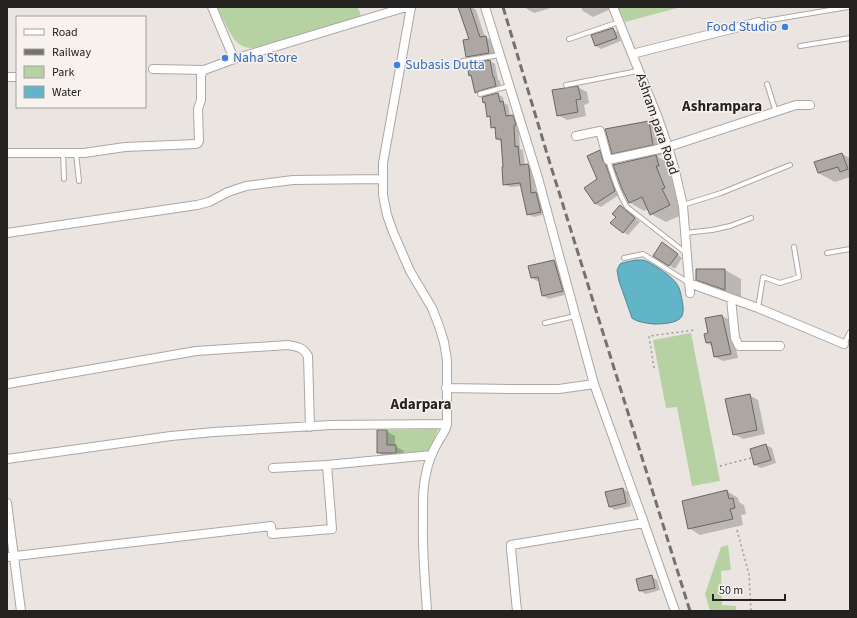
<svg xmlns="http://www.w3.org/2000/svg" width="857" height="618" font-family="'Source Sans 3',sans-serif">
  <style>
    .green { fill: #b6d2a3 }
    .water { fill: #62b4c7; stroke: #4f8895 }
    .shadow { fill: #0003 }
    .building { fill: #aca7a3; stroke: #6a6662 }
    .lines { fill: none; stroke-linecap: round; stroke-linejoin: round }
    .lane-casing { stroke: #aca7a4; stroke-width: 6 }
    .street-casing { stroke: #aca7a4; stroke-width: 10 }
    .path { stroke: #9d9a97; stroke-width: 1.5; stroke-dasharray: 2 3; stroke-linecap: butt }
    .lane { stroke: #fff; stroke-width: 4 }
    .street { stroke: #fff; stroke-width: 8 }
    .rail { stroke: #74726f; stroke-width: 3; stroke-dasharray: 8 4; stroke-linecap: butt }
    .shop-dot { fill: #3f7fe0; stroke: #f8f2ee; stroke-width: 1.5 }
    .labels { text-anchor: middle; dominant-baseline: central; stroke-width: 3; stroke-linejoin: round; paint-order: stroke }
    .shop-label { font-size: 14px; fill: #366cbe; stroke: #f8f2ee; text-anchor: start }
    .street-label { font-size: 14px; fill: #242321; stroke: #f8f2ee }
    .neighbourhood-label { font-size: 15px; font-weight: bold; fill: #242321; stroke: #f8f2ee }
  </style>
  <rect width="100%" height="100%" fill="#eae5e1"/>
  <path class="green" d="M217,7H357L360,12L361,18L260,48C241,50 235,43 227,27C224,21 220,14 217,7Z
    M618,7H681L625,22Z
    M691,333L720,481L692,486L677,407L666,408L653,340Z
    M438,429L434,440L432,451L396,453L387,445V430Z
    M728,545L731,570L721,571L722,605L736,606V611H710L705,594L721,547Z"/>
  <path class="water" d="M636,260C639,260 641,260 643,260C649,261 673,277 676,283C680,288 681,294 682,300C683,305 684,311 682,316C678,324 660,324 653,324C646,323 637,322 632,318L619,281L617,270L620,264L622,263Z"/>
  <path class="shadow" d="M465,7H472L476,10L485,37L493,41L496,57L474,60L467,56L470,40Z
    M524,7H554L534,13Z
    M581,7H610L611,9L593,17L583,11Z
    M612,29L618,32L621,41L601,49L596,46L592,36Z
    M490,61L495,64L498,80L500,81L501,89L481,95L476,92L472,76L470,75Z
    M578,87L587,92L589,103L584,105L586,116L567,120L558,115L553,91Z
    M497,94L503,97L504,103L508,105L510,116H512L518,119L520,149L523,150L525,166H528L533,169L536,193L541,196L546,214L534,217L528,214L521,186L510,187L504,184L502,142L497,139L496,130L492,127L491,118L488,116L486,103L484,102Z
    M649,122L665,131L669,154L657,156L671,165L673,174L670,175L679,196L676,197L684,214L666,222L651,214L649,209L644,211L629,202V162L613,153Z
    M600,151L605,154L620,194L601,207L596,204L585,188L598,180Z
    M842,154L850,158V177L835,182L818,173Z
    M620,206L626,209L640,222L628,235L623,232L617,217Z
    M668,247L682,258L675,269L654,255Z
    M554,261L560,264L568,294L549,299L543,296L540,280L537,281L532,278L529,267Z
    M725,270L741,279V299L713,289L697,279Z
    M722,316L730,320L738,358L723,361L715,357L712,346L707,343L710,334Z
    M749,395L758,400L765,434L743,439L734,434Z
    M386,431L395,436V446L404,451V457H386L378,452Z
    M766,445L772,448L776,463L761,468L755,465Z
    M623,489L628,492L631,506L615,510L610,507Z
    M727,491L738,498L739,502L744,505L746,514L741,515L743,525L700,535L689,528Z
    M652,577L657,580L660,590L646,594L640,591L638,580Z"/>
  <path class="building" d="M458,7H470L480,37L486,36L489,53L466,57L463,40L469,39Z
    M613,28L617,38L595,46L591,35Z
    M490,60L493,77H494L496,86L479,91L475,93L471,75L469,76L467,64Z
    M578,86L581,99L576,100L578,112L557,116L552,90Z
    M498,93L500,102L503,101L506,116L513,115L516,125L514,126L515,147L518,146L520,165L528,164L529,168L531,193L536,192L541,212L527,215L520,183L503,185L502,167H503L501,139H496L495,127L491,128L490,116L487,117L485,102L483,103L482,97Z
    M649,121L653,145L612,154L605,129Z
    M600,150L603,161L606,165L615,191L595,204L584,188L597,179L587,156Z
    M842,153L848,169L840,172L838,167L818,173L814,162Z
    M656,155L659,166H656L665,188L662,189L670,205L650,215L642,197L629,203L622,189L613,165Z
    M620,205L635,218L623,233L610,223L616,217L612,214Z
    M662,242L678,254L669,266L653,256Z
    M554,260L563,291L542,296L538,277L531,278L528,266Z
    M696,269H725V290L696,280Z
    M722,315L731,354L714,357L711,342L706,343L704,334L708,333L705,318Z
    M750,394L757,430L733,435L725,399Z
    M377,430H387V445H396V453H377Z
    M766,444L771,460L754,465L750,449Z
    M623,488L626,503L609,507L605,492Z
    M727,490L729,499L733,498L735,508L730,509L733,519L688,529L682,501Z
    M652,575L655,588L639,591L636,579Z"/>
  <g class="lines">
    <defs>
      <path id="lane" d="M759,22L848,7
        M569,39L619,22
        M800,46L850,38
        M463,61L500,55
        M767,84L776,112
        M566,85L638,71
        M480,94L509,86
        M63,153L64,179
        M76,153L79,181
        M608,160C613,176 618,193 627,207L686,253
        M683,205L721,193L790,165
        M685,233L712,230L730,226L751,218
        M827,253L850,249
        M624,258L643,254L689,283
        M758,308L763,277L780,283L799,277L794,247
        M545,323L575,316
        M844,344L850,332"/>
      <path id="street" d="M212,7L234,59
        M411,7L383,163V195L387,215L393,232L410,271L432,308L439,326L444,342L447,360V424C446,431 441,436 438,442C432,452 428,463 426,474C422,488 423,504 423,519C422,550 425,580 427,611
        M485,7L538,178L594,384L644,523L675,611
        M613,7L658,118L668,147L675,171L683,206L690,293
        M632,54L759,22
        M153,69L204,70
        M7,77H17
        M576,136L600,131L608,160L668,147L796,105H810
        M7,153H84L125,147L196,144L198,143L199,141L198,109L201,100V75L204,70L234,59L406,7
        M7,233L197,205L209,202L228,192L246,186L293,180L382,179
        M689,283L758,308L844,344
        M731,299L735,338L739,346H780
        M7,384L196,351L288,345C298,347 303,347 308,356L310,427
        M446,388L510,389H559L594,384
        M7,459L171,436L214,432L331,425L447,424
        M273,468L327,465L432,455
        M7,503L21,611
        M7,557L271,526L272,534L332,529L327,465
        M517,611L511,549V545L644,523"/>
    </defs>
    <use href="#lane" class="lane-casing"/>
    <use href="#street" class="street-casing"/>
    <path class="path" d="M654,368L649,336L695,330
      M720,466L751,458
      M737,530L749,574L751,611"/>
    <use href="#lane" class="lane"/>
    <use href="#street" class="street"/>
    <path class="rail" d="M503,7L548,157L690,611"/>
  </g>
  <g class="shop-dot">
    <circle cx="785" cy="27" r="4"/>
    <circle cx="225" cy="58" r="4"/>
    <circle cx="397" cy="65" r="4"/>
  </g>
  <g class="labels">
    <g class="shop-label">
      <text x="777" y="27" text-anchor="end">Food Studio</text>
      <text x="233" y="58">Naha Store</text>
      <text x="405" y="65">Subasis Dutta</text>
    </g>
    <g class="street-label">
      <text transform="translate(657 124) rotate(71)">Ashram para Road</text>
    </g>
    <g class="neighbourhood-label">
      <text x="722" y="106">Ashrampara</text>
      <text x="421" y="404">Adarpara</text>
    </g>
  </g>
  <rect width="857" height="618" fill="none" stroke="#242321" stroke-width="16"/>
  <rect x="16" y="16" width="130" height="92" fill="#f8f2ee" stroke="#a39f9c"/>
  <rect x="24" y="29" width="20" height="6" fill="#ffffff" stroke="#a39f9c"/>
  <text x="52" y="36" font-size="12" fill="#242321">Road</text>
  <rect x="24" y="49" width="20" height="6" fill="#74726f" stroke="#a39f9c"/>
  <text x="52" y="56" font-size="12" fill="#242321">Railway</text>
  <rect x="24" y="66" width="20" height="12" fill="#b6d2a3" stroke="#a39f9c"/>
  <text x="52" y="76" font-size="12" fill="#242321">Park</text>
  <rect x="24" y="86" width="20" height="12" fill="#62b4c7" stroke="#a39f9c"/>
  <text x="52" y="96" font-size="12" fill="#242321">Water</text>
  <path d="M713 594v6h72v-6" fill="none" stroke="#242321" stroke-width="2"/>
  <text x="719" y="594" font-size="12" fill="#242321" stroke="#f8f2ee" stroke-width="3" paint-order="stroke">50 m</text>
</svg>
